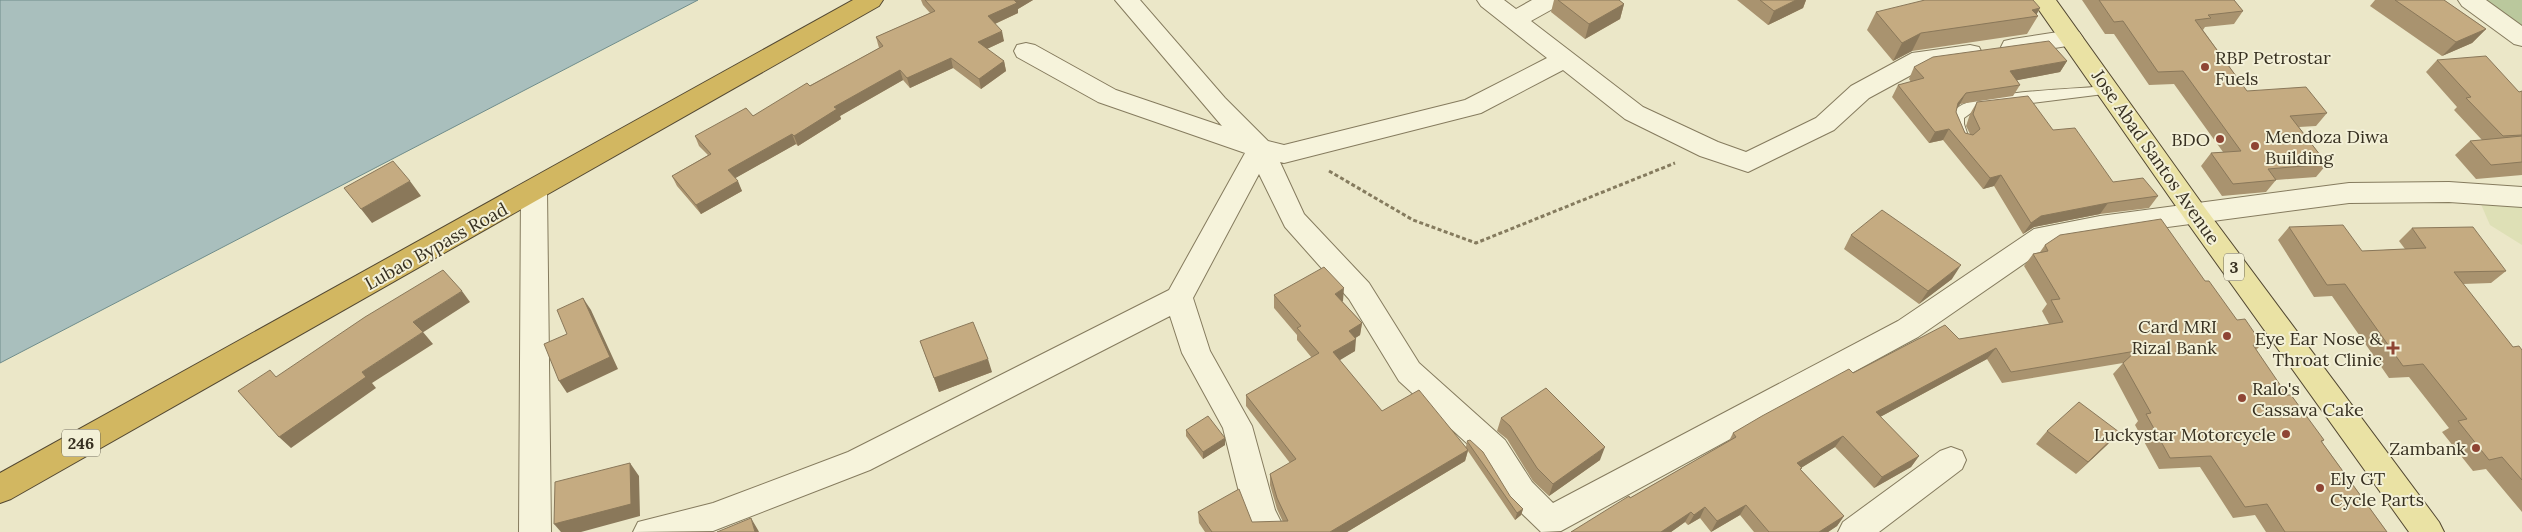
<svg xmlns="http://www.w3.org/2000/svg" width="2522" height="532" font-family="Lora,serif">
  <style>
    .farmland { fill: #dee0b6 }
    .green { fill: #bac89d }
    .water { fill: #a9bfbd; stroke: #708d8b }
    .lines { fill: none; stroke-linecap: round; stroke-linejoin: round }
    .lane-casing { stroke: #857b5e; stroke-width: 2 }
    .street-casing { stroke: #857b5e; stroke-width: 2 }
    .primary-casing { stroke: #534832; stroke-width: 2 }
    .highway-casing { stroke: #534832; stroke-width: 2 }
    .path { stroke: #857b5e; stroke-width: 3; stroke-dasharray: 4 2.5; stroke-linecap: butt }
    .lane { fill: #f6f3db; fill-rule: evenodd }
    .street { fill: #f6f3db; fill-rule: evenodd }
    .primary { fill: #eae2a4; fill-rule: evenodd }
    .highway { fill: #d2b761; fill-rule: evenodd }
    .wall { fill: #a9936f }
    .shaded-wall { fill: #8a785a }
    .building { fill: #c5ab81; stroke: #8a785a }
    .poi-dot { fill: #8f4534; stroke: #f3f0d7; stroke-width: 2 }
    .labels { text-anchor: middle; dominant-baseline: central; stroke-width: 4; stroke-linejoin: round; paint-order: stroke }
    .shield { fill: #f3f0d7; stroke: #6f6a58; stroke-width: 1 }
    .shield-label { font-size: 16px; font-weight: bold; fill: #373021 }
    .poi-label { font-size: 18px; fill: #373021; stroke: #f3f0d7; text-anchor: end }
    .street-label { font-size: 18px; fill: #373021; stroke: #f3f0d7 }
  </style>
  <rect width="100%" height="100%" fill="#ebe7c8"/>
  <path class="farmland" d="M2480,202L2522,204V245L2490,225Z"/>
  <path class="green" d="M2478,0H2522V33Z"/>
  <path class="water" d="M0,0H698L0,363Z"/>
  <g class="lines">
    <defs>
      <path id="lane" d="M2108,86L2114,90L2112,93L1975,110L1964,118V124L1967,133L1961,138L1957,136C1951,126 1948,114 1960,106C1986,91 2075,89 2108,86Z"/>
      <path id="street" d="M1115,0H1140L1225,98L1268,141L1284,145L1465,100L1547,58L1481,6L1477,0H1504L1516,9L1532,0H1562L1558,6L1531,21L1643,107L1718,142L1746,152L1816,118L1851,86L1912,53L1970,45L1979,47L1982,53L1979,59L1926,67L1869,98L1834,130L1748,172L1700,156L1625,119L1563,70L1481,113L1284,163L1280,162L1304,214L1369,283L1419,363L1505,440L1532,482L1553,503L1898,321L2034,229L2100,216L2349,183L2449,182L2522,187V207L2449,202L2349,203L2100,236L2051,245L1918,337L1561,531L1541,532L1510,502L1483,458L1399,381L1349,299L1285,227L1259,174L1193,298L1210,351L1252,426L1275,510L1286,532H1254L1244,512L1223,428L1182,353L1170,316L870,470L713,531L633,532L638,522L713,503L848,452L1169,290L1245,153L1098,102L1017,57L1014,51L1017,45L1026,43L1035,45L1116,90L1222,126Z
        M2458,0H2486L2522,26V46L2514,44L2462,6Z
        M2071,30L2079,32L2083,38L2079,44L2013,55L2004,53L2001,47L2004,41L2013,39Z
        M534,181L543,184L547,191L551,532H519L521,191L525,184Z
        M1951,447L1962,451L1966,460L1962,469L1879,532H1838L1843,522L1940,451Z"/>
      <path id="primary" d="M2032,0H2056L2205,208L2439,522L2444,532H2409L2187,222Z"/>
      <path id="highway" d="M853,0H883L879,6L11,499L0,503V473Z"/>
    </defs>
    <use href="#lane" class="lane-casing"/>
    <use href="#street" class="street-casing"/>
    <use href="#primary" class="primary-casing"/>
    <use href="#highway" class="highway-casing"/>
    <path class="path" d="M1329,171L1413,220L1476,243L1675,163"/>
    <use href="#lane" class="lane"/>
    <use href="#street" class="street"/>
    <use href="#primary" class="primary"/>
    <use href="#highway" class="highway"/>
  </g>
  <path class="wall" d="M921,0H1033L1018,9V13L995,24L1004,41L987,49L1004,61L1006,71L981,89L953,68L910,88L903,80L840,116L841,119L798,146L796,144L735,178L742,191L701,214L677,186L672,176L708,155L699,146L695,136L753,116L879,48L876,37L930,13L923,5Z
    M1554,0H1619L1624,4L1620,19L1585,39L1551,12Z
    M1737,0H1806L1803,8L1768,25Z
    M2082,0H2234L2243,11L2234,24L2205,27L2203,30L2247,91L2327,113L2316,126L2299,127L2327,164L2316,177L2276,180L2266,192L2222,196L2201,166L2211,153L2223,152L2174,84L2149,85L2114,34H2105Z
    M2375,0H2444L2486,29L2472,43L2442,56L2370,6Z
    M2040,8L2036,15L2038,16L2027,34L1912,51L1893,61L1867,30L1876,12Z
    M2437,60L2519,92L2522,91V175L2476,179L2455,155L2470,141L2482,140L2454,110L2457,107L2426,72Z
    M2067,61L2060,72L2017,80L2020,85L2013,96L1960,104L1957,108L1956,112L1965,133L1970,134L1966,126L1970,114L1977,102L2053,130L2113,182L2158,196L2149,208L2100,214L2034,227L2023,234L1994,186L1983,189L1943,140L1929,143L1892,97L1898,85L1911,82L1909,79L1914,67Z
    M2289,227L2362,251L2405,249L2399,241L2412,228L2506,271L2491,283L2463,284L2513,347L2522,350V512L2486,469L2473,471L2442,432L2449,428L2409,377L2389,378L2332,296L2314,297L2278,240Z
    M1851,235L1952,279L1919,304L1844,249Z
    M2045,245L2205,281L2237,320L2262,344L2256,350L2287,395L2324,440L2322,442L2387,532H2266L2255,515L2233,518L2200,467L2159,469L2135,425L2138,421L2113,374L2123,363L2002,383L1987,359L1880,417L1919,456L1911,467L1874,488L1835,447L1801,468V470L1844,516L1837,526L1828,532H1754L1740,515L1711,532L1700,518L1688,525L1685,522L1671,532H1571L1729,441L1733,433L1853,373L1959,339L2049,324L2042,311L2047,304L2024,266L2033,254L2040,252Z
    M1274,295L1343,301H1342L1362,323L1360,335L1355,338V351L1339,360L1382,411L1466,447L1467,441L1510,496L1523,509L1521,515L1515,520L1468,451L1465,461L1347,532H1205L1199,523L1198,512L1252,522H1283L1277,509L1270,485V474L1290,463L1246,406V395L1312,358L1297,340V335L1274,308Z
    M920,341L992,372L939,392Z
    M1501,418L1600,460L1549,496L1533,481L1507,439L1497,431Z
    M1186,430L1225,445L1203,459L1186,436Z
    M2047,431L2119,432L2107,445L2076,474L2036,444Z"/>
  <path class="shaded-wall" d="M1014,0H1033L1018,9V13L990,26L988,16Z
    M1796,0H1806L1803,8L1768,25L1774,11Z
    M1624,4L1620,19L1585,39L1589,24Z
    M2040,8L2035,17L2032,10Z
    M2486,29L2472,43L2442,56L2456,42Z
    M1002,31L1004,41L980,52L978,42Z
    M1921,33L1912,51L1893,61L1902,43Z
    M951,58L953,68L910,88L907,78Z
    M1004,61L1006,71L981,89L979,79Z
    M2067,61L2060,72L2003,83L2010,71Z
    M900,70L903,80L840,116L841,119L798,146L794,136L834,107Z
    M1966,93L1960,104L1952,114L1958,103Z
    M1949,129L1943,140L1929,143L1935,132Z
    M792,134L796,144L732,180L728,170Z
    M2001,175L1994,186L1983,189L1990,178Z
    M410,181L421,196L372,223L361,209Z
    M738,181L742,191L701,214L696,205Z
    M2108,203L2100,214L2034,227L2023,234L2031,223L2041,216Z
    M1961,265L1952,279L1919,304L1928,291Z
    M1344,288L1343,301L1334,306L1335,294Z
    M462,291L470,302L422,333L413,322Z
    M583,298L591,310L618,369L567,393L559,381Z
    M1362,323L1360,335L1348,343L1349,331Z
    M423,332L433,344L372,383L376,388L291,448L279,437L362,372Z
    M1356,339L1355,351L1332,365L1333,352Z
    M1996,348L1987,359L1869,423L1876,412Z
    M988,359L992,372L939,392L934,378Z
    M2119,432L2107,445L2076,474L2088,462Z
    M1843,436L1835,447L1791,474L1797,463Z
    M1225,438V445L1203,459V452Z
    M1605,447L1600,460L1549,496L1553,484Z
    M1468,450L1465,461L1347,532H1330Z
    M1919,456L1911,467L1874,488L1882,477Z
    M630,463L639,476L640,516L581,532H561L554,524Z
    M1746,505L1740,515L1711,532L1717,521Z
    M1705,507L1700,518L1688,525L1694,515Z
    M1523,509L1521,515L1515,520L1517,513Z
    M1691,512L1685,522L1671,532H1661Z
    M1844,516L1837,526L1828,532H1819Z
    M751,518L758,530L759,532H755Z"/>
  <path class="building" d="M925,0H1014L1017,3L988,16L1002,31L978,42L1004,61L979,79L951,58L907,78L900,70L834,107L837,109L794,136L792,134L728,170L738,181L696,205L672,176L711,154L695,136L746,108L753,116L807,83L810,86L883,46L876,37L935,11Z
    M1558,0H1619L1624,4L1589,24Z
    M1760,0H1796L1774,11Z
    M1925,0H2033L2040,8L2032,10L2038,16L1921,33L1902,43L1876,12Z
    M2099,0H2234L2243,11L2208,15L2211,18L2195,20L2247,91L2306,87L2327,113L2290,116L2327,164L2268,169L2276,180L2233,184L2211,153L2241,151L2183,71L2158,72L2123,21L2114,22Z
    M2395,0H2444L2486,29L2456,42Z
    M2049,41L2067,61L2010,71L2020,85L1966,93L1958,103L1956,112L1965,133L1973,135L1980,129L1973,114L1977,102L2028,96L2053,130L2075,128L2113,182L2143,178L2158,196L2108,203L2041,216L2031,223L2001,175L1990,178L1949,129L1935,132L1898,85L1924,78L1914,67L1933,57Z
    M2486,56L2519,92L2522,91V135L2503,136L2466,98L2471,97L2437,60Z
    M2522,136V162L2491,165L2470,141Z
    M393,161L410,181L361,209L344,188Z
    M1882,210L1961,265L1928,291L1851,235Z
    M2161,219L2205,281H2209L2237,320L2245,319L2262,344L2253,345L2287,395H2291L2324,440L2321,441L2387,532H2285L2267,504L2245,507L2211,456L2170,458L2146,414L2151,413L2123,363L2136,351L2011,372L1996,348L1876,412L1919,456L1882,477L1843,436L1797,463L1802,468L1800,469L1844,516L1819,532H1769L1746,505L1717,521L1705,507L1694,515L1691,512L1661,532H1571L1629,496L1630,498L1736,437L1733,433L1762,416L1849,369L1853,373L1945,325L1959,339L2063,322L2051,300L2060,299L2033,254L2048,251L2045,245L2060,235Z
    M2343,225L2362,251L2426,248L2412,228L2473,227L2506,271L2454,272L2513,347L2519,346L2522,350V480L2502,457L2489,460L2458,421L2467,419L2423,364L2403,366L2345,284L2327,285L2289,227Z
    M1324,267L1344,288L1335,294L1362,323L1349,331L1356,339L1333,352L1382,411L1419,390L1468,450L1330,532H1212L1198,512L1239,489L1252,522L1288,521L1277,498L1270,474L1296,459L1246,395L1319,353L1297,328L1301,326L1274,295Z
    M443,270L462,291L413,322L423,332L362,372L366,377L279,437L238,391L270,370L276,377L365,317Z
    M583,298L610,357L559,381L544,344L567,334L557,310Z
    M973,322L988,359L934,378L920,341Z
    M1546,388L1605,447L1553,484L1537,468L1510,426L1501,418Z
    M2079,402L2119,432L2088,462L2047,431Z
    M1208,416L1225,438L1203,452L1186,430Z
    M1470,440L1483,452L1510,496L1523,509L1517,513L1467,441Z
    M630,463L631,504L554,524L555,482Z
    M751,518L755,532H717Z"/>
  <g class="poi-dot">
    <circle cx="2205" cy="67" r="5"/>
    <circle cx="2220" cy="139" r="5"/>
    <circle cx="2255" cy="146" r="5"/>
    <circle cx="2227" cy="336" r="5"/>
    <path d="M2390.5 340.5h5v5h5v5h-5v5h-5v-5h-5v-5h5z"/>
    <circle cx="2242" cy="398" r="5"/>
    <circle cx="2286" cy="434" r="5"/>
    <circle cx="2476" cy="448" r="5"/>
    <circle cx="2320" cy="488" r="5"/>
  </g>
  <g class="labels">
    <g class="shield">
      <rect x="2224" y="253.5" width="20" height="27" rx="4"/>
      <rect x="62" y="429.5" width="38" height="27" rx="4"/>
    </g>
    <g class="shield-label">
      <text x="2234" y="267">3</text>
      <text x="81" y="443">246</text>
    </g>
    <g class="poi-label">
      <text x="2215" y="57" text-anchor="start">RBP Petrostar<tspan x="2215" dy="21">Fuels</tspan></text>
      <text x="2265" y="136" text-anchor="start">Mendoza Diwa<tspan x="2265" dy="21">Building</tspan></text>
      <text x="2210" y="139">BDO</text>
      <text x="2217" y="326">Card MRI<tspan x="2217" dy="21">Rizal Bank</tspan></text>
      <text x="2382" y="338">Eye Ear Nose &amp;<tspan x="2382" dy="21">Throat Clinic</tspan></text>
      <text x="2252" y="388" text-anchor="start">Ralo's<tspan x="2252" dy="21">Cassava Cake</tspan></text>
      <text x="2276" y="434">Luckystar Motorcycle</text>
      <text x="2466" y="448">Zambank</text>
      <text x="2330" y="478" text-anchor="start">Ely GT<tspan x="2330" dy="21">Cycle Parts</tspan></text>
    </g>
    <g class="street-label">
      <text transform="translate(2156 157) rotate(55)">Jose Abad Santos Avenue</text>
      <text transform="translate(436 246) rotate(-29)">Lubao Bypass Road</text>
    </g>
  </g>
</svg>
